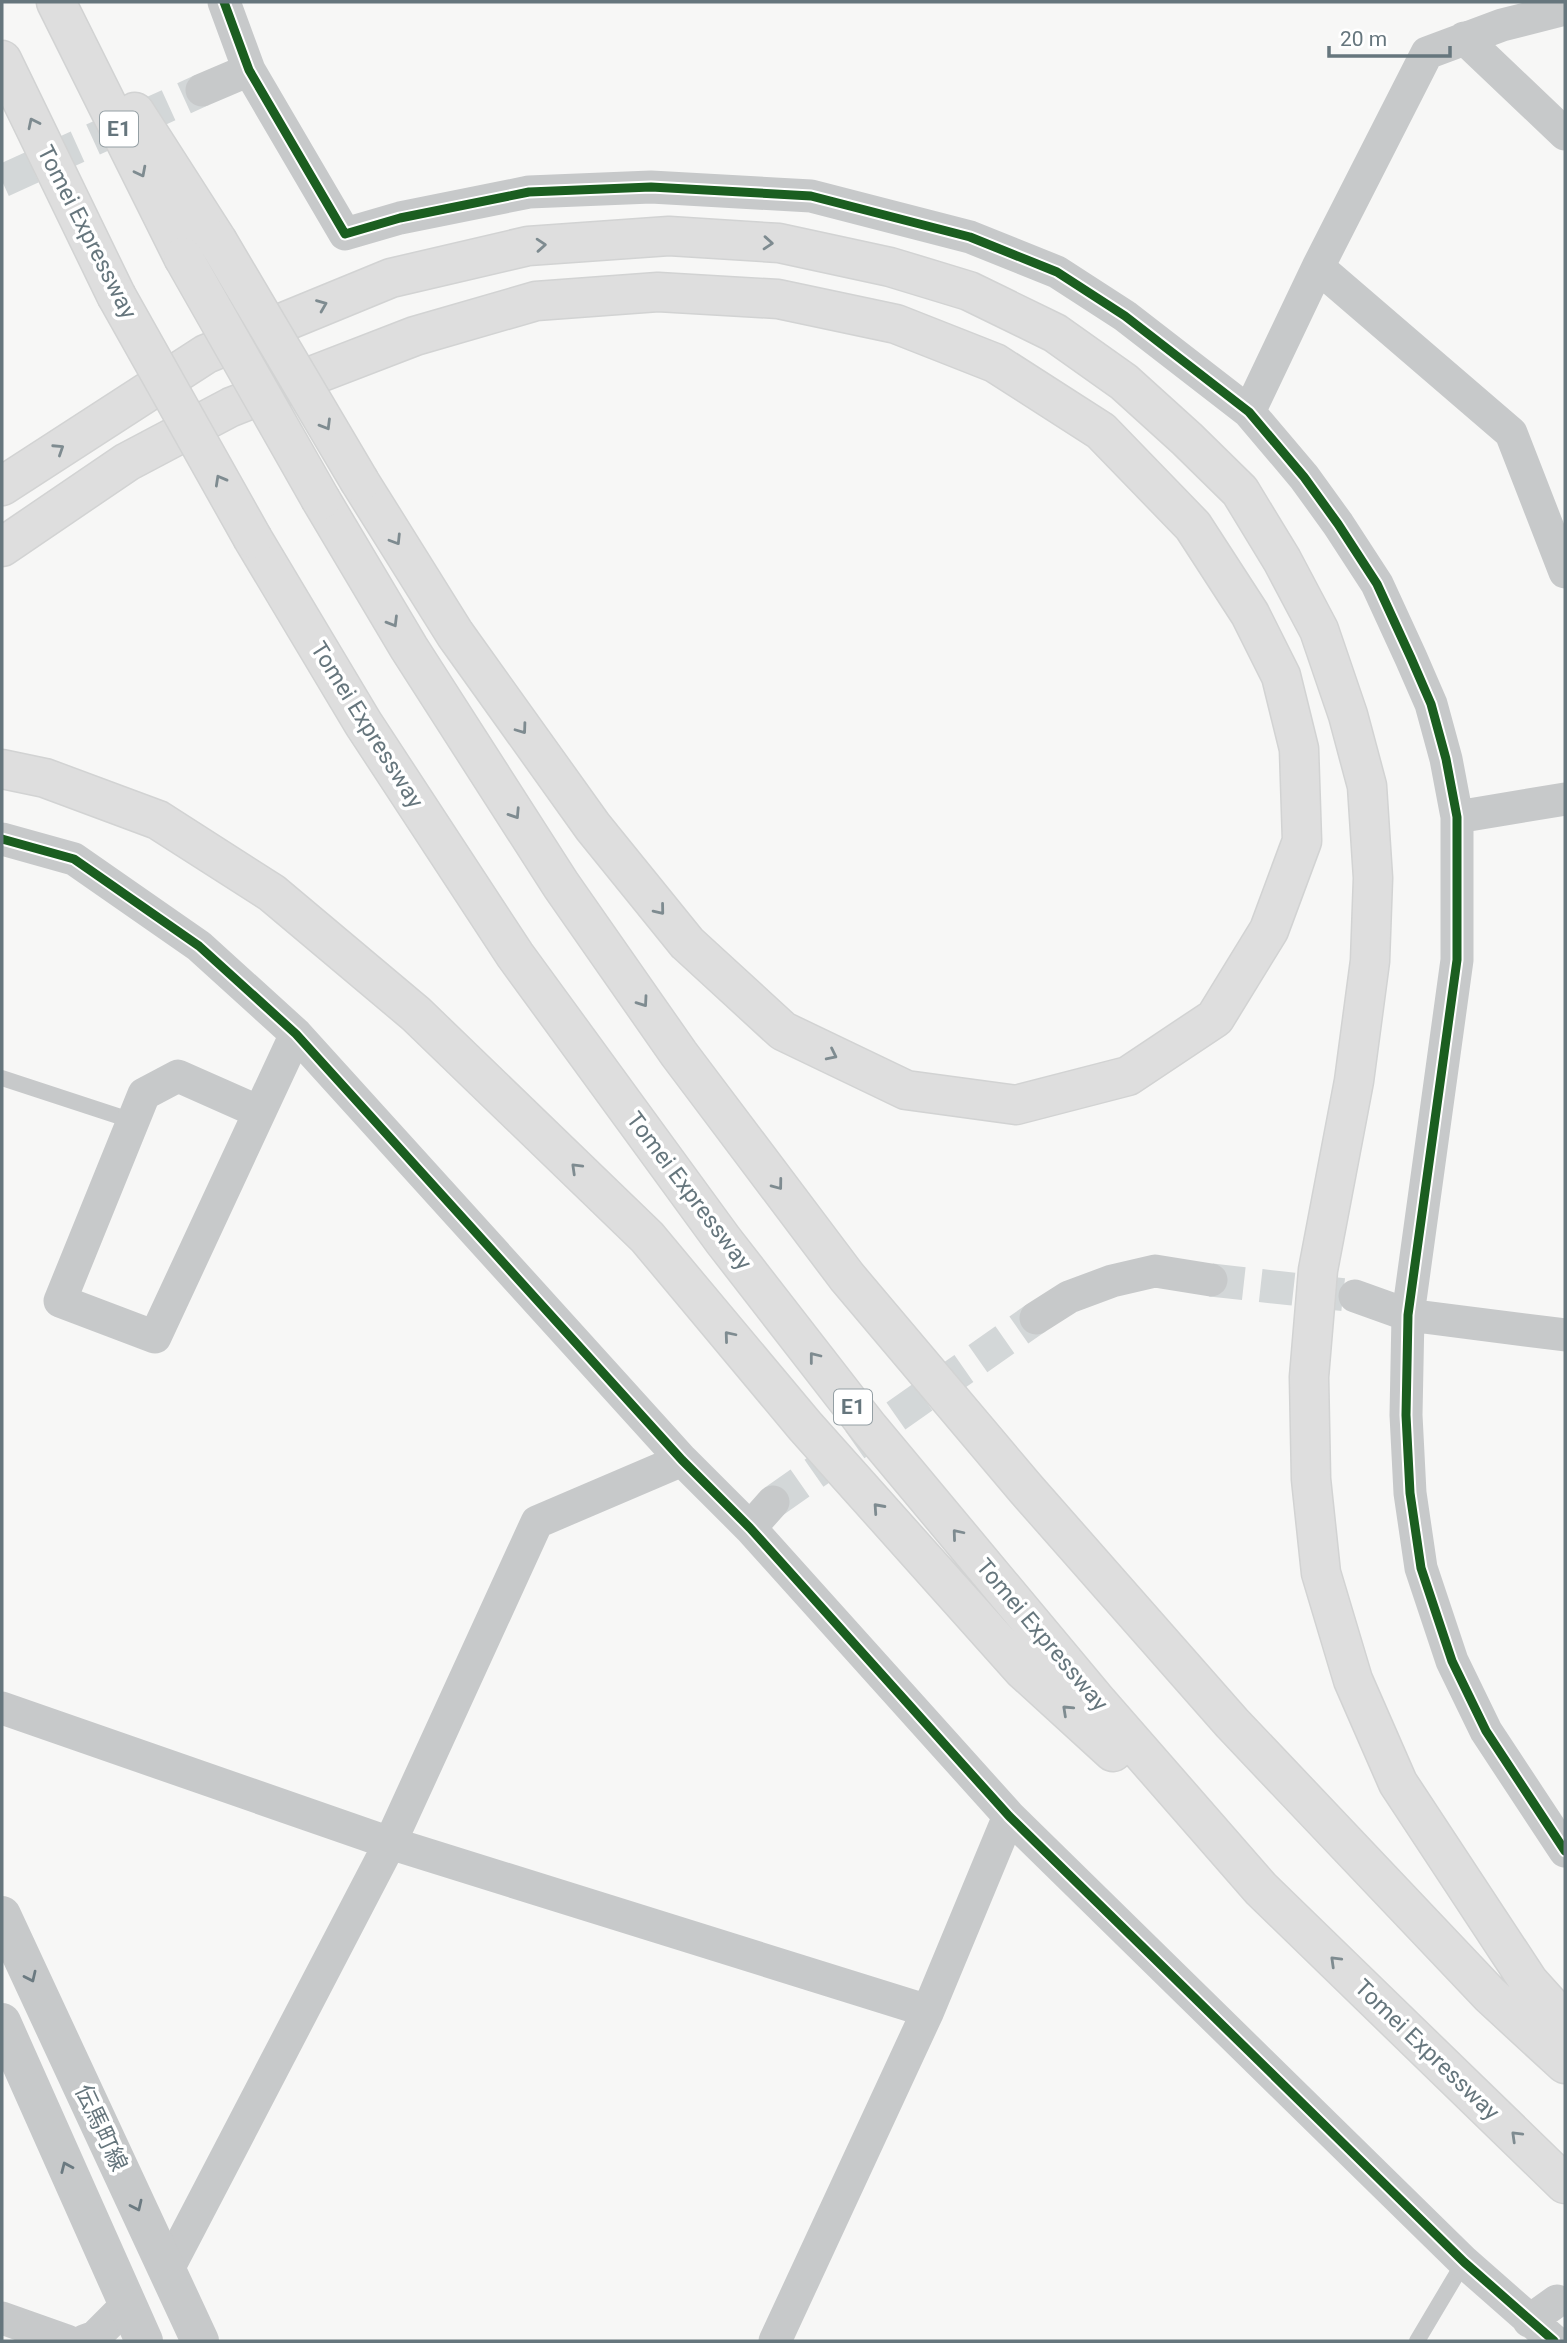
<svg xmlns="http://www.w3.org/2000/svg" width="1567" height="2343" font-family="Roboto,'Noto Sans JP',sans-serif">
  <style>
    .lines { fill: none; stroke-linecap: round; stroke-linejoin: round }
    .minor-tunnel { stroke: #d3d7d8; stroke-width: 33; stroke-dasharray: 33 17; stroke-linecap: butt }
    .motorway-casing { stroke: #d2d3d3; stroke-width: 41 }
    .service { stroke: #c7c9ca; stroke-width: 16 }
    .minor { stroke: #c7c9ca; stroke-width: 33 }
    .tertiary { stroke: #c7c9ca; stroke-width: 38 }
    .motorway { stroke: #dedede; stroke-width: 38 }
    .motorway-bridge-casing { stroke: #d2d3d3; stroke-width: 41; stroke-linecap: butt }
    .motorway-bridge { stroke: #dedede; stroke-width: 38 }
    .cycleway-casing { stroke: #fff; stroke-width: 13 }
    .cycleway { stroke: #1b5e20; stroke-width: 9 }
    .oneway { stroke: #7e8b90 }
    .oneway2 { stroke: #6b7a81 }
    .labels { text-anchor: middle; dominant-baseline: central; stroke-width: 7; stroke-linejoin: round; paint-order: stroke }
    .shield { fill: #fff; stroke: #949fa4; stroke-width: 2 }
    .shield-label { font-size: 21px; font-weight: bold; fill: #66767d }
    .street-label { font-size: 23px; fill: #66767d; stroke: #fff }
  </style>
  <rect width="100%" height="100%" fill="#f7f7f6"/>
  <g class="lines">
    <path class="minor-tunnel" d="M2,181L202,90
      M1211,1280L1355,1296
      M773,1502L1036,1318"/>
    <defs>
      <path id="motorway" d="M56,2L183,257
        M2,60L116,295
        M135,112L217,240
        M2,486L206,354L391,278L528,246L669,236L779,243L890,267L969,291L1055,333L1124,382L1187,439L1240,491L1282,560L1319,630L1348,715L1367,786L1373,878L1370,961L1354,1081L1318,1270L1309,1377L1311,1479L1321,1573L1353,1680L1398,1783L1529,1982L1565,2022
        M321,500L409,648L561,885L679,1054L847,1277L1026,1489L1232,1723L1490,1995L1565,2064
        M253,539L363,723L515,955L723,1240L869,1428L1095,1699L1261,1889L1565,2184
        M2,547L127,462L231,407L415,336L536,301L658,292L778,299L896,324L995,363L1101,431L1193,526L1250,614L1281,676L1299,749L1302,841L1269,930L1215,1018L1128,1076L1016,1105L906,1090L783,1031L687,943L593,827L455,634L360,482
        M2,769L45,778L158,820L272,893L416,1014L647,1237L805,1426L1023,1670L1113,1752"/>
    </defs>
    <use href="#motorway" class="motorway-casing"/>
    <path class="service" d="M2,1078L133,1121
      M1417,2341L1464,2262"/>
    <path class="minor" d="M224,2L249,70L345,234L400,218L529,192L651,187L811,196L970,237L1057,272L1125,316L1249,412L1304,477L1338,524L1377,584L1411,658L1431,704L1446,759L1457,817V960L1408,1315L1406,1415L1410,1493L1421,1568L1452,1661L1486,1731L1565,1851
      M1464,38L1565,134
      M202,90L249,70
      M1318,267L1511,433L1565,572
      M1249,412L1318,267L1427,53L1502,25L1565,9
      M1457,817L1565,799
      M2,839L74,859L199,946L296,1034L682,1460L750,1528L1009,1816L1464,2262L1554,2341
      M259,1112L178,1076L144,1094L60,1301L155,1337L296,1034
      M1355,1296L1408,1315L1565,1335
      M1036,1318L1069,1297L1112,1281L1155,1271L1211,1280
      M750,1528L773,1502
      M2,1708L390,1843L928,2011
      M167,2271L390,1843L537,1522L682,1460
      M2,2318L67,2341
      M1529,2321L1557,2301
      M84,2341L95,2337L127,2305
      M775,2341L928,2011L1009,1816"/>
    <path class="tertiary" d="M2,1915L200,2341
      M2,2022L144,2341"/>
    <use href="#motorway" class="motorway"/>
    <defs>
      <path id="motorway-bridge" d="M217,240L360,482
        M183,257L321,500
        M116,295L253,539"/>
    </defs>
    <use href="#motorway-bridge" class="motorway-bridge-casing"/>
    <use href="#motorway-bridge" class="motorway-bridge"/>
    <defs>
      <path id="cycleway" d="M224,2L249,70L345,234L400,218L529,192L651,187L811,196L970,237L1057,272L1125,316L1249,412L1304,477L1338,524L1377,584L1411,658L1431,704L1446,759L1457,817V960L1408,1315L1406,1415L1410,1493L1421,1568L1452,1661L1486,1731L1565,1851
        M2,839L74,859L199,946L296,1034L682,1460L750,1528L1009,1816L1464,2262L1554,2341"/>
    </defs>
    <use href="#cycleway" class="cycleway-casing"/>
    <use href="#cycleway" class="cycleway"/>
  </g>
  <defs><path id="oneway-chevron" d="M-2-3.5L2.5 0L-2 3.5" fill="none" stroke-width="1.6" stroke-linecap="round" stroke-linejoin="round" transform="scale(1.75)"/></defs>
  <g class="oneway">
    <use href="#oneway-chevron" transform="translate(33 123) rotate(-116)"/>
    <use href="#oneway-chevron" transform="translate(141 172) rotate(63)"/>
    <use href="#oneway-chevron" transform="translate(768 243) rotate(4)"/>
    <use href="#oneway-chevron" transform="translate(541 245) rotate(-4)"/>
    <use href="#oneway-chevron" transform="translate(322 305) rotate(-22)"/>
    <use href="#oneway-chevron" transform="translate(326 425) rotate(59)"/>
    <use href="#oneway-chevron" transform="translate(59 449) rotate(-33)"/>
    <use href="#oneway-chevron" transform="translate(220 480) rotate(-119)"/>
    <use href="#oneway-chevron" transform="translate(396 540) rotate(58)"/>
    <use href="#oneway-chevron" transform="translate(393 622) rotate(59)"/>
    <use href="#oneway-chevron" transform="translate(522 729) rotate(54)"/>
    <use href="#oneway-chevron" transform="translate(515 814) rotate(57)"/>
    <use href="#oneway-chevron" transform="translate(660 910) rotate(51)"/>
    <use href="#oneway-chevron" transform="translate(643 1002) rotate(55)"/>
    <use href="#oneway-chevron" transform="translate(832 1055) rotate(26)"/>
    <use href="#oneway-chevron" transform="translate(576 1168) rotate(-136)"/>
    <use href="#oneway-chevron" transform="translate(778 1185) rotate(53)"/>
    <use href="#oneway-chevron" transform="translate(729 1336) rotate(-130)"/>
    <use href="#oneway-chevron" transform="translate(814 1357) rotate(-128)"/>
    <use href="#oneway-chevron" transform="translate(878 1508) rotate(-132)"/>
    <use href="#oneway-chevron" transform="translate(957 1534) rotate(-130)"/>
    <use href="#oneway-chevron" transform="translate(1067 1710) rotate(-137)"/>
    <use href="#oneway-chevron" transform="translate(1335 1961) rotate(-136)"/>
    <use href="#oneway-chevron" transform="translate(1516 2136) rotate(-136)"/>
  </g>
  <g class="oneway2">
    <use href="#oneway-chevron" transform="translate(31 1977) rotate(65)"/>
    <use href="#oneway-chevron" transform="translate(66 2167) rotate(-114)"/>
    <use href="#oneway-chevron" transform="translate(137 2206) rotate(65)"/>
  </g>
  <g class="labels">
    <g class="shield">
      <rect x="100" y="111.5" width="38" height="35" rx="5"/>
      <rect x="834" y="1389.5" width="38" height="35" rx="5"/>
    </g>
    <g class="shield-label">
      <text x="119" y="129">E1</text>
      <text x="853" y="1407">E1</text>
    </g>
    <g class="street-label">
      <text transform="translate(87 232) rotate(63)">Tomei Expressway</text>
      <text transform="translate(367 725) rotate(58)">Tomei Expressway</text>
      <text transform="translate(689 1191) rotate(53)">Tomei Expressway</text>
      <text transform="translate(1042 1635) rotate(50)">Tomei Expressway</text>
      <text transform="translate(1427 2050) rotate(44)">Tomei Expressway</text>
      <text transform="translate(101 2128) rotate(65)">伝馬町線</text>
    </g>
  </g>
  <rect width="1567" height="2343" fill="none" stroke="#66767d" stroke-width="7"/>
  <path d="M1329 46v10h121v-10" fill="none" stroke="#66767d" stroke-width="3.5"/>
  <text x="1340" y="46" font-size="21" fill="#66767d" stroke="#ffffff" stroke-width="5" paint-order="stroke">20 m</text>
</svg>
